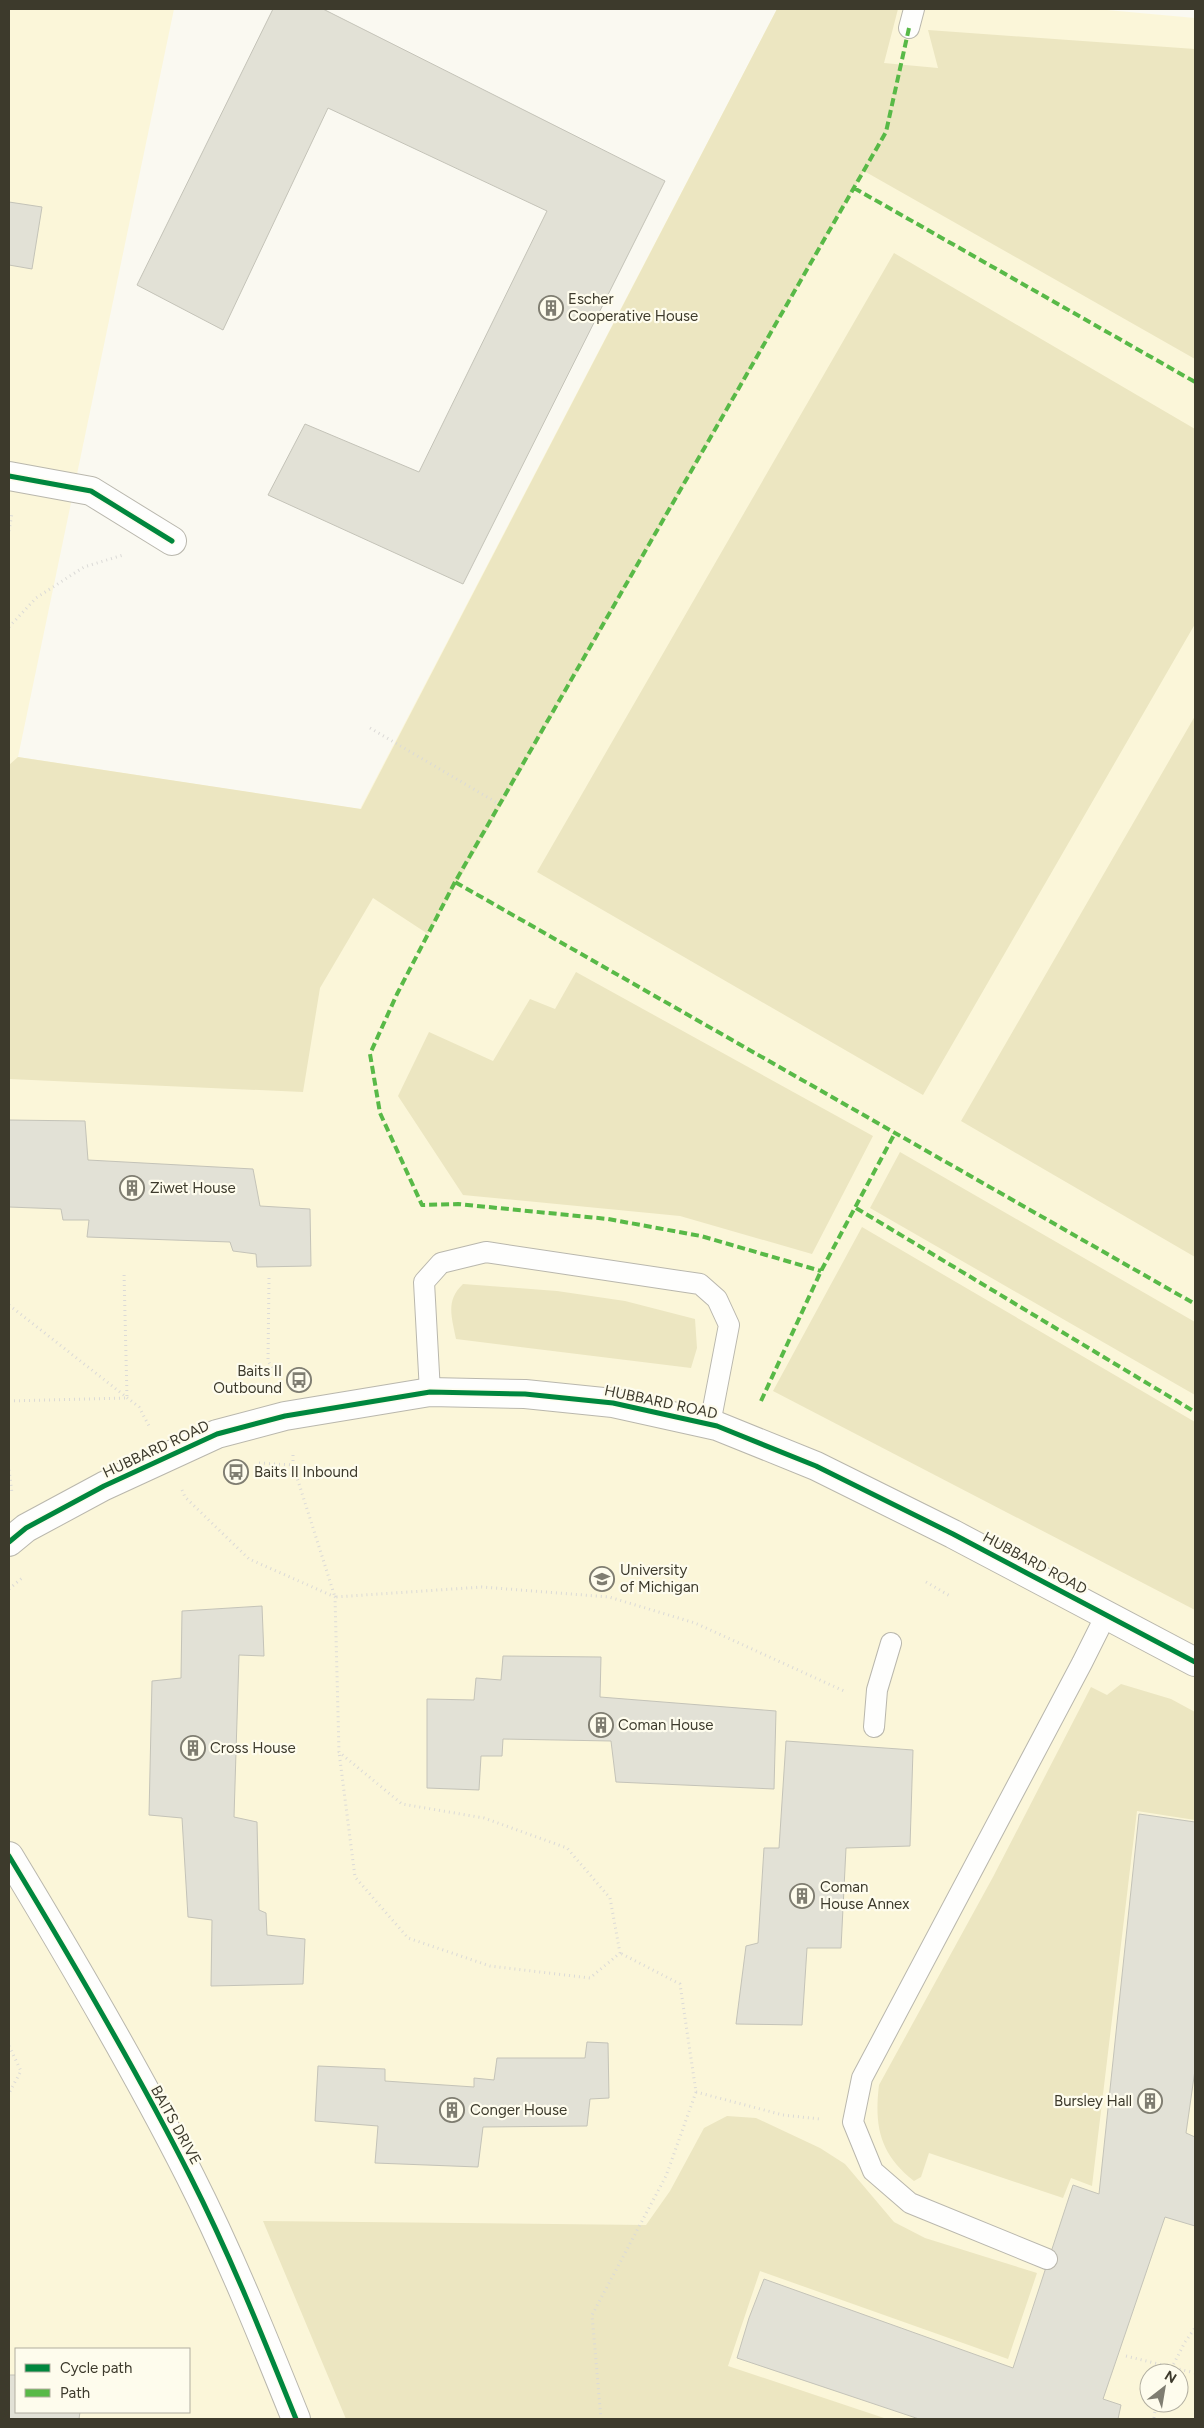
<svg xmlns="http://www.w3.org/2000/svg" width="1204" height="2428" font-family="Figtree,sans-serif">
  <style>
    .built { fill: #fbf6d9; fill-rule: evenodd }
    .green { fill: #ece6c1 }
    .building { fill: #e2e1d6; stroke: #c4c3b8 }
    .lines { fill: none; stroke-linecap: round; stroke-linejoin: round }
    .lane-casing { stroke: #b9b7ad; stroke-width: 22 }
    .street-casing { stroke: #b9b7ad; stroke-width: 30 }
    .secondary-casing { stroke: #b9b7ad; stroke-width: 30 }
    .path { stroke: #dbdad7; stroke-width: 3; stroke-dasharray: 1 4; stroke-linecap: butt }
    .lane { stroke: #fefefd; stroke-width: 20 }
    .street { stroke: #fefefd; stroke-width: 28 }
    .secondary { stroke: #fefefd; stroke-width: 28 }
    .quiet { stroke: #58b947; stroke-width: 4; stroke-dasharray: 8 4; stroke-linecap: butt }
    .cycleway-casing { stroke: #fefced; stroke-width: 8 }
    .cycleway { stroke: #00873e; stroke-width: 5 }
    .labels { text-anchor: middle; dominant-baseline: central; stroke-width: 4.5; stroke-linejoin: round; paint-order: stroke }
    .poi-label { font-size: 15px; fill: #3d3a2c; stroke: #fefced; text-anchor: start }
    .street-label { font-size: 15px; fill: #3d3a2c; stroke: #fefced }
  </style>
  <rect width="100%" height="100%" fill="#faf9f1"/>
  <path class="built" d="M9,9H174L18,757L360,809L777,9H1096L1195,18V2419H9ZM16,2349H189V2412H16ZM1149,2373H1179V2403H1149Z"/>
  <path class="green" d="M777,9H898L884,63L938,68L928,30L1195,49V359L864,171L428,934L373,898L320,988L303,1092L9,1079V765L18,757L361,809Z
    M894,253L1195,429V624L923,1095L537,872Z
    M1195,716V1257L961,1121Z
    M576,972L873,1136L812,1254L680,1216L463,1195L398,1096L429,1032L493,1061L530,999L555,1009Z
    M900,1152L1195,1322V1395L870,1208Z
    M862,1227L1195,1422V1610L773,1391Z
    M463,1284L557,1291L625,1301L695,1319L697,1348L691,1368L456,1339C452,1317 445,1301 463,1284Z
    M1121,1684L1171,1699L1195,1712V1820L1137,1811L1092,2186L1071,2178L1063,2198L929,2153L921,2177L914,2181C880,2154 874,2127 879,2085L993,1877L1091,1687L1107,1695Z
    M727,2116L756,2118L820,2148L845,2164L894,2222L925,2238L1037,2273L1008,2359L760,2271L728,2366L887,2419H346L263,2221L646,2225L670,2191L704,2128Z"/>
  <path class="building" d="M273,9H323L665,181L463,584L268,495L305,424L419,472L547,211L328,108L223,330L137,285Z
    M9,202L42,207L32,269L9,265Z
    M9,1120L85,1121L88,1160L253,1169L260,1206L310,1209L311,1266L257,1267L256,1254L233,1251L230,1242L87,1237L89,1220H63L61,1209L9,1207Z
    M262,1606L264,1656L239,1655L234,1817L257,1822L259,1910L266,1913L267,1935L305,1939L303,1984L211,1986L212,1920L188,1917L182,1818L149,1815L152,1681L181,1678L182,1611Z
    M503,1656L601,1657L600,1697L776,1711L774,1789L616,1782L611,1741L503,1739L502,1756H481L479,1790L427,1788V1699L474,1700L476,1678L501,1680Z
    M786,1741L913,1750L910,1846L846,1848L841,1948H807L802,2025L736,2024L746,1946L758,1943L764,1848H779Z
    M1139,1814L1195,1822V2070L1186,2133L1195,2137V2226L1165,2217L1103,2399L1121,2405L1118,2419H919L737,2358L749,2318L764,2279L1013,2368L1073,2185L1099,2194Z
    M587,2042L608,2043L609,2098L590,2099L587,2126L483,2127L478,2167L375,2163L378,2126L315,2121L318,2066L385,2069V2081L474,2087V2078L494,2080L497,2058H585Z
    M9,2375H16V2412H80L79,2419H9Z"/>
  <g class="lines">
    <defs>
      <path id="lane" d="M909,28L914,9
        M430,1392L424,1282L441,1263L486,1252L700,1284L717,1299L729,1325L710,1424
        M874,1727L877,1690L891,1643
        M1047,2259L910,2203L873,2171L853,2122L862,2078L1082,1663L1106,1615"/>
      <path id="street" d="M9,476L91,491L172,541"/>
      <path id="secondary" d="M9,1542L26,1528L104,1486L217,1434L285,1416L430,1392L525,1394L613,1403L717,1426L816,1466L953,1534L1195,1662
        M9,1856C72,1960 135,2067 190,2176C230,2255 263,2337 296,2419"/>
    </defs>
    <use href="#lane" class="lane-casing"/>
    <use href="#street" class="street-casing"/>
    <use href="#secondary" class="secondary-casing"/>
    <path class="path" d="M9,531L12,513
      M9,627L36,598L84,567L123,555
      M370,728L499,804
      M269,1278L268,1361L279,1379
      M9,1305L139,1407L149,1426
      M9,1401L127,1398L124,1272
      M293,1455V1465L335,1597L482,1587L609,1597L695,1623L844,1691
      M259,1463L293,1465
      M9,1470L12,1493
      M182,1490L185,1497L249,1559L335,1597L339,1752L402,1804L484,1818L567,1848L610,1898L620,1953L590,1978L490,1966L408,1938L355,1877L339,1752
      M926,1582L950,1596
      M9,1589L22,1578
      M9,2046L21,2071L9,2093
      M696,2092L783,2115L820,2119
      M1126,2356L1195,2373
      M1169,2373L1185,2342L1195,2328
      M1154,2418L1156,2403
      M601,2419L592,2315L666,2176L696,2092L680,1984L620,1953"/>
    <use href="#lane" class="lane"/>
    <use href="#street" class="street"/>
    <use href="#secondary" class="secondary"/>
    <path class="quiet" d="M909,28L886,132L455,882L1195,1304
      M854,188L1195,382
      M455,882L397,994L370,1054L380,1113L422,1205L458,1204L608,1219L701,1236L821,1271
      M856,1208L1195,1412
      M761,1401L821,1271L895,1133"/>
    <defs>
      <path id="cycleway" d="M9,476L91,491L172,541
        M9,1542L26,1528L104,1486L217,1434L285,1416L430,1392L525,1394L613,1403L717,1426L816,1466L953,1534L1195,1662
        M9,1856C72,1960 135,2067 190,2176C230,2255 263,2337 296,2419"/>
    </defs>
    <use href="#cycleway" class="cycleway-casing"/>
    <use href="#cycleway" class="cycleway"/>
  </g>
  <defs>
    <symbol id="building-ring" viewBox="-11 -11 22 22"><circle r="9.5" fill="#fefced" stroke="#7f7d71" stroke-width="1.5"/><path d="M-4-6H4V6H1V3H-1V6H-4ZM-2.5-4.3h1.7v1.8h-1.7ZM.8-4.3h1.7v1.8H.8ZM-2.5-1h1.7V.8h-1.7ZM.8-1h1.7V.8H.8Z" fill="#7f7d71"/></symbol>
    <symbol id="bus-ring" viewBox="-11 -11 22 22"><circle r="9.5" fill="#fefced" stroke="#7f7d71" stroke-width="1.5"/><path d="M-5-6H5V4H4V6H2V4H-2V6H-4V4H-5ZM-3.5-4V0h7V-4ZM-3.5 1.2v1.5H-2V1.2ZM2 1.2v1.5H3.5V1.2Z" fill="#7f7d71"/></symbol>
    <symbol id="university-ring" viewBox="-11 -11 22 22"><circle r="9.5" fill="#fefced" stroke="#7f7d71" stroke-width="1.5"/><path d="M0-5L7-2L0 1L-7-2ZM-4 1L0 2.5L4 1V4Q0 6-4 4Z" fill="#7f7d71"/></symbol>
  </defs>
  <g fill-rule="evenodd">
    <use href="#building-ring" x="537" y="294" width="28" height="28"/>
    <use href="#building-ring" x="118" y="1174" width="28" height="28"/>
    <use href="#bus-ring" x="285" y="1366" width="28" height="28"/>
    <use href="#bus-ring" x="222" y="1458" width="28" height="28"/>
    <use href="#university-ring" x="588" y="1565" width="28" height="28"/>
    <use href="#building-ring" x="587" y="1711" width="28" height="28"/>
    <use href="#building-ring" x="179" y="1734" width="28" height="28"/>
    <use href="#building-ring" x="788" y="1882" width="28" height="28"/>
    <use href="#building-ring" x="1136" y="2087" width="28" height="28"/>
    <use href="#building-ring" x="438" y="2096" width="28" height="28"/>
  </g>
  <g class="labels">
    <g class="poi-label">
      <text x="568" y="299">Escher<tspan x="568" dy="17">Cooperative House</tspan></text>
      <text x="150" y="1188">Ziwet House</text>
      <text x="282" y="1371" text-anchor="end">Baits II<tspan x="282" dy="17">Outbound</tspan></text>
      <text x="254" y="1472">Baits II Inbound</text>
      <text x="620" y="1570">University<tspan x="620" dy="17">of Michigan</tspan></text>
      <text x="618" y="1725">Coman House</text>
      <text x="210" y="1748">Cross House</text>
      <text x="820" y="1887">Coman<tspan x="820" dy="17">House Annex</tspan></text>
      <text x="1132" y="2101" text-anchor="end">Bursley Hall</text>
      <text x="470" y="2110">Conger House</text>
    </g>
    <g class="street-label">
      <text transform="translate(661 1402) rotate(12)">HUBBARD ROAD</text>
      <text transform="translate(156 1449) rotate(-25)">HUBBARD ROAD</text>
      <text transform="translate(1035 1563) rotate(28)">HUBBARD ROAD</text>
      <text transform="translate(176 2125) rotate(61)">BAITS DRIVE</text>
    </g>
  </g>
  <rect width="1204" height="2428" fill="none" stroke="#3d3a2c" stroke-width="20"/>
  <rect x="15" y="2348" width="175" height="65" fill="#fefced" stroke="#b1aea0"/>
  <rect x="25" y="2364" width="25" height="8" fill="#00873e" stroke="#b1aea0"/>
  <text x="60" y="2373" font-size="15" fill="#3d3a2c">Cycle path</text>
  <rect x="25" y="2389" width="25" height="8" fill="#58b947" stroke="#b1aea0"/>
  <text x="60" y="2398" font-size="15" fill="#3d3a2c">Path</text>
  <g transform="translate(1164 2388) rotate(31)"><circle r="24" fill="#fefced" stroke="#b1aea0"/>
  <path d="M0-4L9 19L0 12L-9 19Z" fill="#7f7d71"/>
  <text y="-8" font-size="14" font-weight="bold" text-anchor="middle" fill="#3d3a2c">N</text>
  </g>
</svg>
